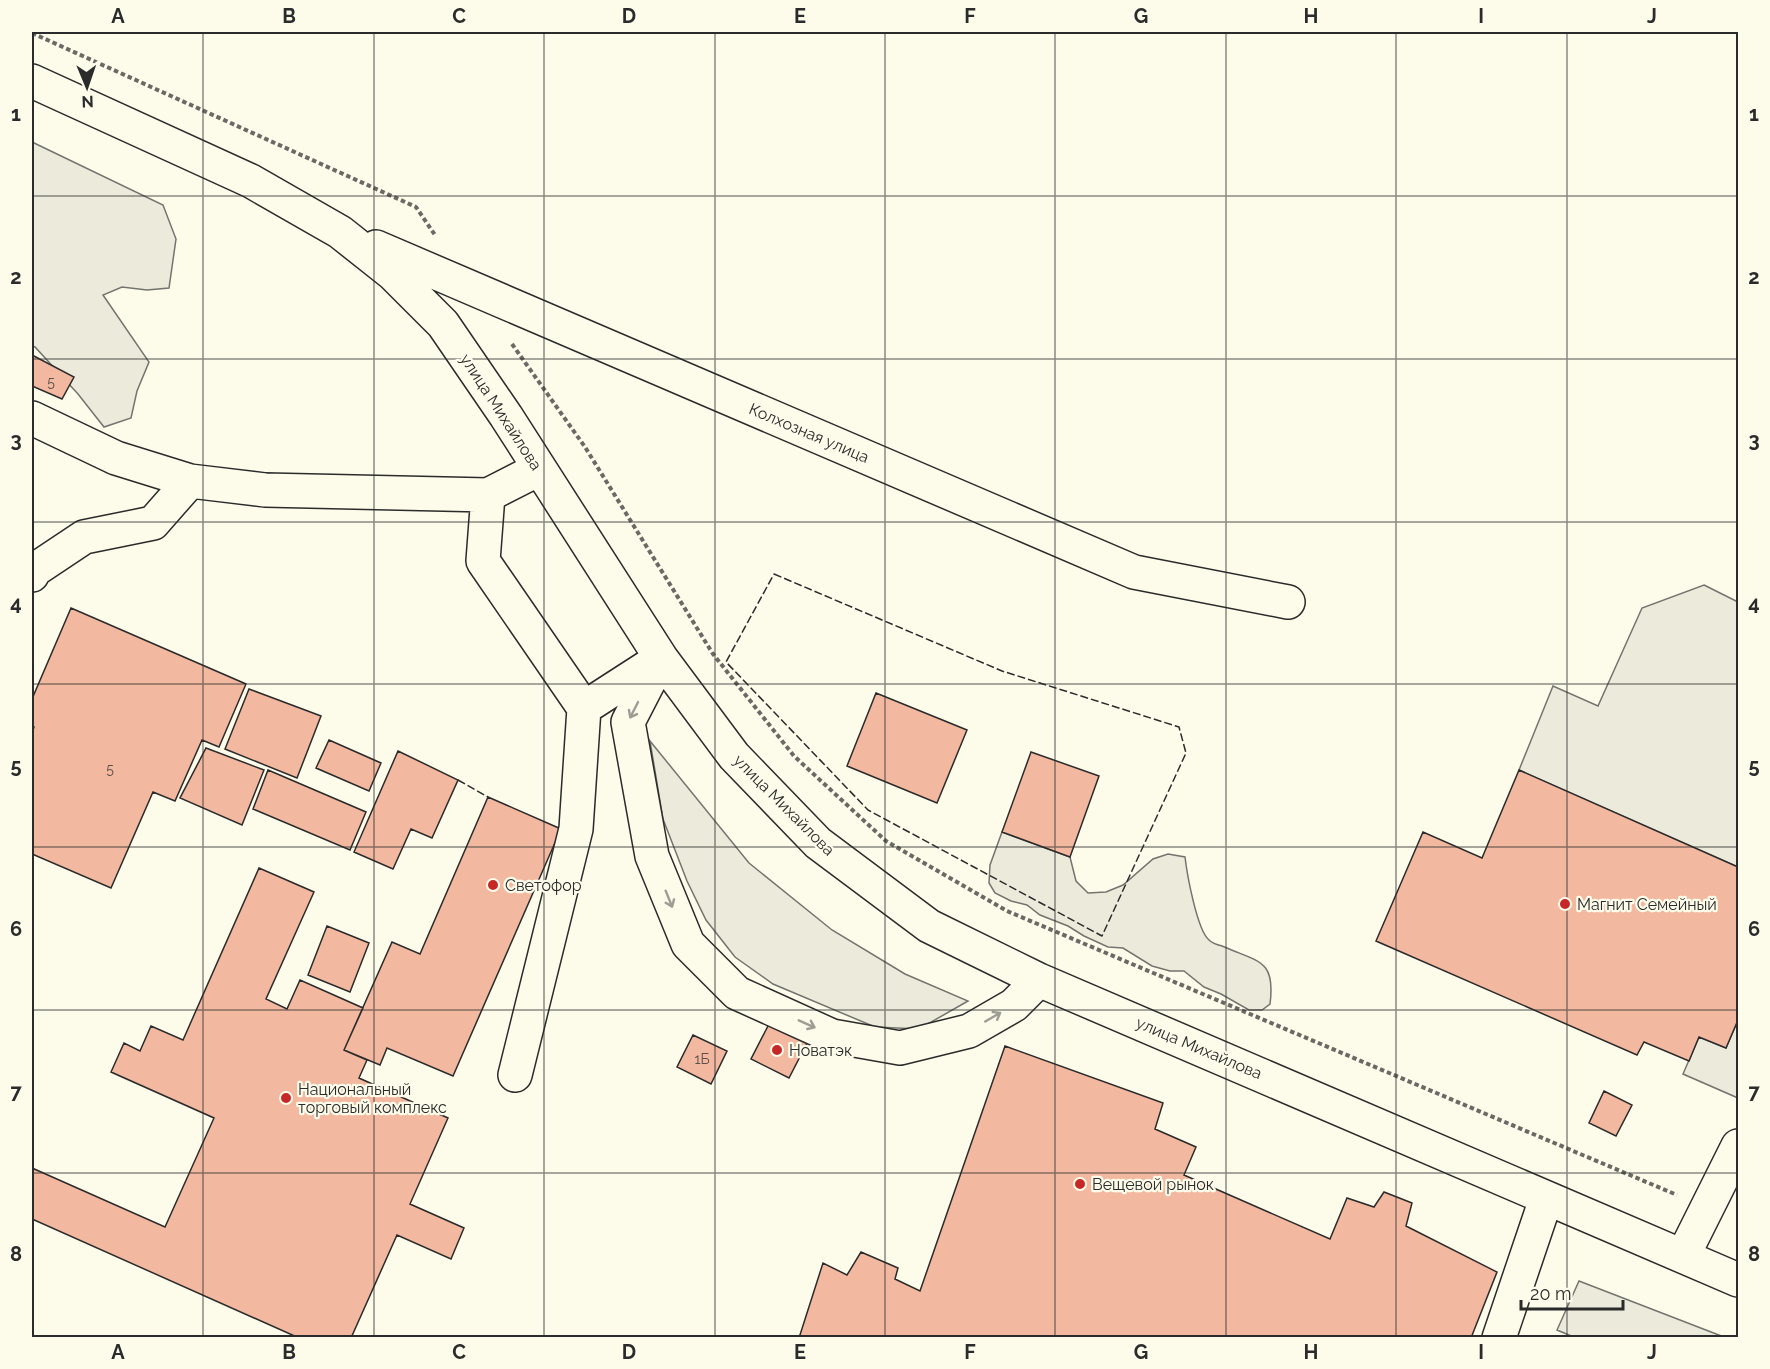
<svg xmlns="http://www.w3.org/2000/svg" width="1770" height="1369" font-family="Raleway,sans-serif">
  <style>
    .green { fill: #ecebdb; stroke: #74746e; stroke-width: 1.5 }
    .parking { fill: #eceadb; stroke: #74746e; stroke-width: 1.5 }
    .building { fill: #f2b8a0; stroke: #2b2b2b; stroke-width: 1.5 }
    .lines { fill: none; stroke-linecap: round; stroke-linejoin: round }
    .minor-casing { stroke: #2b2b2b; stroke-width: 36 }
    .path { stroke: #6a6964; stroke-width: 4; stroke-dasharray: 4.5 3; stroke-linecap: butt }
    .minor { stroke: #fdfbea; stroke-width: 33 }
    .fence { stroke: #2b2b2b; stroke-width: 1.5; stroke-dasharray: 8 3; stroke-linecap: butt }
    .oneway { stroke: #9e9d94 }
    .grid { fill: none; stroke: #2b2b2b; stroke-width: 1.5; stroke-opacity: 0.55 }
    .poi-dot { fill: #c62828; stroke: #fdfbea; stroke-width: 2 }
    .labels { text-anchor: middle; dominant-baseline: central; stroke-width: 4.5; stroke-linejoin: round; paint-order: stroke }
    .number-label { font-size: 14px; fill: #5d4e48 }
    .street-label { font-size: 16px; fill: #2b2b2b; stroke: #fdfbea }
    .poi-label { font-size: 16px; fill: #2b2b2b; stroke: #fdfbea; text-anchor: start }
    .neatline { fill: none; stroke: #2b2b2b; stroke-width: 2 }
    .grid-label { font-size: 20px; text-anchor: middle; font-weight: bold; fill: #2b2b2b }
  </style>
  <rect width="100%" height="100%" fill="#fdfbea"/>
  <path class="green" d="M32,142L163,205L176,239L169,288L147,290L122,287L103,295L149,362L137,391L131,418L104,427L78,394L35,347L32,346Z
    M650,741L749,863L832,930L905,974L968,1001L919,1029L875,1027L773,984L735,957L706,920L687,881L663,819Z
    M1002,832L1070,857L1076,881L1088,893L1106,892L1123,885L1153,859L1168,854L1185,857C1187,874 1197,930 1209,940C1212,943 1218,945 1222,946C1257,962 1276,958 1270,1004L1262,1010H1249L1221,994L1204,987L1184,971H1170L1152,966L1123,948L1108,947L1084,936L1068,926L1040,915L1027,905L1011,901L995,893L989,883L990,865Z
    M1579,1281L1724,1337L1576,1338L1557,1330Z"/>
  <path class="parking" d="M1704,585L1738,602V867L1519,770L1553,686L1598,706L1642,608Z
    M1738,1020V1098L1683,1074L1699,1037L1726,1048Z"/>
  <path class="building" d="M32,355L74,377L62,399L32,386Z
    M71,608L246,684L219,747L202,740L175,801L153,792L111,888L32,854V733L34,727L32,726V699Z
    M249,689L321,716L297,778L225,749Z
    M876,693L967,730L937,803L847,766Z
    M329,740L381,763L369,791L316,768Z
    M206,748L264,770L242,825L180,798Z
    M398,751L458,780L432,838L411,829L393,869L354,852Z
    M1031,752L1099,776L1070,857L1002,832Z
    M268,770L366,812L350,850L253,809Z
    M1519,770L1738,867V1020L1726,1048L1699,1037L1689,1061L1644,1042L1637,1055L1376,941L1423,832L1482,858Z
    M488,797L561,829L453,1076L387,1048L380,1065L344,1050L392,942L420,954Z
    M259,868L314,892L266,999L287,1009L300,980L363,1008L344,1050L367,1060L359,1078L448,1118L410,1204L464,1228L451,1259L397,1235L351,1338H299L32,1219V1168L165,1227L214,1118L111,1072L124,1043L140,1051L151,1026L183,1040Z
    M327,926L369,943L350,992L308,975Z
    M769,1024L807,1043L789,1078L751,1059Z
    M693,1035L727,1051L711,1084L677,1067Z
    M1005,1046L1163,1103L1155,1129L1196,1147L1184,1175L1330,1239L1347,1198L1374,1207L1384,1192L1412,1203L1406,1226L1497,1272L1471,1338H799L823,1263L847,1275L861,1252L898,1268L895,1279L920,1291Z
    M1604,1091L1632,1105L1616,1136L1589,1123Z"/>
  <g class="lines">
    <defs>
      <path id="minor" d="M32,81L251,181L340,232L393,274L443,324L506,416L661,658L734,756L818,843L929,926L1039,980L1738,1280
        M376,247L1134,572L1288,602
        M32,418L116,458L190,481L265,490L488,495L539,469
        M488,495L483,561L584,708
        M32,575L33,571L84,537L153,523L190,481
        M661,658L628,722L652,856L688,944L737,993L832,1036L900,1048L969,1031L1014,1005L1039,980
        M515,1075L576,829L584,708L660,659
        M1683,1256L1738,1146
        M1499,1338L1546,1199"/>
    </defs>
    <use href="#minor" class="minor-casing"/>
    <path class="path" d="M32,33L416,207L435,235
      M512,344L585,447L713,654L794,756L886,841L1007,911L1677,1195"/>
    <use href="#minor" class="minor"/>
    <path class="fence" d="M774,574L1002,671L1179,727L1186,753L1102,936L868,810L726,662Z
      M458,780L488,797"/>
  </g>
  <defs><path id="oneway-shaft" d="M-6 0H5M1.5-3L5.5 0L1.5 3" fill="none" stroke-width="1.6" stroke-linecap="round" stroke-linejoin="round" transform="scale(1.5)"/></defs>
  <g class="oneway">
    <use href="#oneway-shaft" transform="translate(634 710) rotate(117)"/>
    <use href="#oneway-shaft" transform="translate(669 899) rotate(68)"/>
    <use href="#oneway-shaft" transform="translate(993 1017) rotate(-30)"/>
    <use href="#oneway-shaft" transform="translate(807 1024) rotate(24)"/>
  </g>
  <path class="grid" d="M203,32V1338M374,32V1338M544,32V1338M715,32V1338M885,32V1338M1055,32V1338M1226,32V1338M1396,32V1338M1567,32V1338M32,196H1738M32,359H1738M32,522H1738M32,684H1738M32,847H1738M32,1010H1738M32,1173H1738"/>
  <g class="poi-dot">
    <circle cx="493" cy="885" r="6"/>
    <circle cx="1565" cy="904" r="6"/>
    <circle cx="777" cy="1050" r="6"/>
    <circle cx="286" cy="1098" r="6"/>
    <circle cx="1080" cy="1184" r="6"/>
  </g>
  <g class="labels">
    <g class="number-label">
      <text x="51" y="382">5</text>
      <text x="110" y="769">5</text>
      <text x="702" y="1059">1Б</text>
    </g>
    <g class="street-label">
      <text transform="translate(501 412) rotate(57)">улица Михайлова</text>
      <text transform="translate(809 433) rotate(23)">Колхозная улица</text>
      <text transform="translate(784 805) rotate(45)">улица Михайлова</text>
      <text transform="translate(1199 1048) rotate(23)">улица Михайлова</text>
    </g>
    <g class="poi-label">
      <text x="505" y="885">Светофор</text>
      <text x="1577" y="904">Магнит Семейный</text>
      <text x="789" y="1050">Новатэк</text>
      <text x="298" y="1089">Национальный<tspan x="298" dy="18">торговый комплекс</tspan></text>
      <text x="1092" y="1184">Вещевой рынок</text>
    </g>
  </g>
  <rect width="1770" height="1369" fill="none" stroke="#fdfbea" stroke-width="66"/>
  <g transform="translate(87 87) rotate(178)" stroke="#fdfbea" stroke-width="4.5" paint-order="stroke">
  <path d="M0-4.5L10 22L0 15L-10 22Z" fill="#2b2b2b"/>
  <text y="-9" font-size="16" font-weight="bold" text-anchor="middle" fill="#2b2b2b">N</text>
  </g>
  <path d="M1521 1300v9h102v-9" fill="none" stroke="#2b2b2b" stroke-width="3"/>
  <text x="1530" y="1300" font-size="18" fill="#2b2b2b" stroke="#fdfbea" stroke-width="4.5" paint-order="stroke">20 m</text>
  <rect x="33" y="33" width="1704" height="1303" class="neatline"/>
  <g class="grid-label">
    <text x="118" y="23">A</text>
    <text x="289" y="23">B</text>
    <text x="459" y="23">C</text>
    <text x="629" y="23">D</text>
    <text x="800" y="23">E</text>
    <text x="970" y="23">F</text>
    <text x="1141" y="23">G</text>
    <text x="1311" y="23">H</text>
    <text x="1481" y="23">I</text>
    <text x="1652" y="23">J</text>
    <text x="16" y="121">1</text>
    <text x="1754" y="121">1</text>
    <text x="16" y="284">2</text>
    <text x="1754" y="284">2</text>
    <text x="16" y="447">3</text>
    <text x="1754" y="447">3</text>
    <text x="16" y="610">4</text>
    <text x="1754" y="610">4</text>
    <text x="16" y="773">5</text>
    <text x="1754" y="773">5</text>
    <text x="16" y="936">6</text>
    <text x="1754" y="936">6</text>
    <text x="16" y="1099">7</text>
    <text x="1754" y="1099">7</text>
    <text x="16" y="1261">8</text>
    <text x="1754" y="1261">8</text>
    <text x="118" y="1359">A</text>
    <text x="289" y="1359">B</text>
    <text x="459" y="1359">C</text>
    <text x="629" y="1359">D</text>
    <text x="800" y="1359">E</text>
    <text x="970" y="1359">F</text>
    <text x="1141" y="1359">G</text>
    <text x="1311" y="1359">H</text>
    <text x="1481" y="1359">I</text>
    <text x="1652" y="1359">J</text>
  </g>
</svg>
